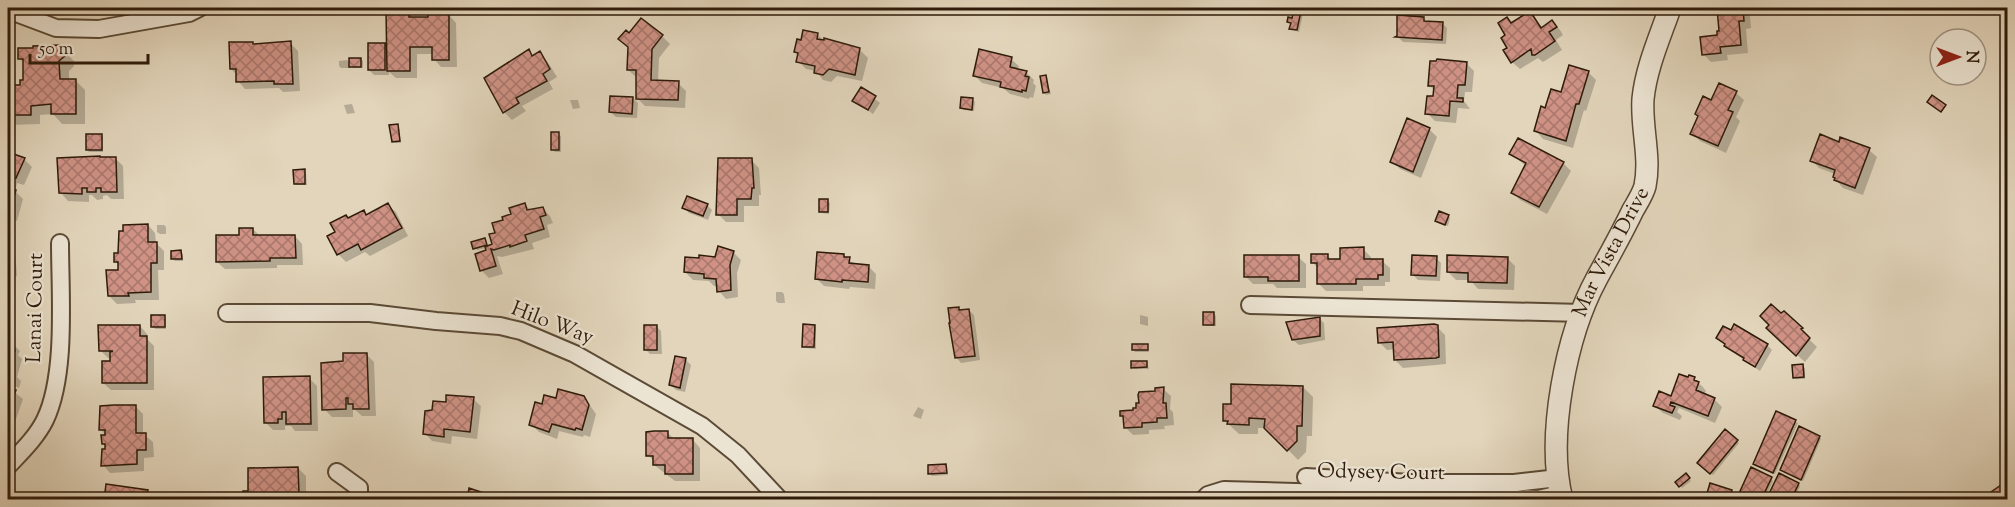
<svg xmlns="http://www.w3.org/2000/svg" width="2015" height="507" font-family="'Sorts Mill Goudy',serif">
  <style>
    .shadow { fill: #0003 }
    .building { fill: url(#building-cross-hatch); stroke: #2e1b0a; stroke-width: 1.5 }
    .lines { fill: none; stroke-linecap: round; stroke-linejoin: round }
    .minor-casing { stroke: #5b4a36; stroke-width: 20 }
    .tertiary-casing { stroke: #5b4a36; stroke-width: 24 }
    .minor { stroke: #ece4d3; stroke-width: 16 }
    .tertiary { stroke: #ece4d3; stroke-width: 21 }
    .labels { text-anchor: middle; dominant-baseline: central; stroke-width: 4.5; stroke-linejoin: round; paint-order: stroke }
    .street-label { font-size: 21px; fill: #2e1b0a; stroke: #ece4d3 }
  </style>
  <defs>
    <pattern id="building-cross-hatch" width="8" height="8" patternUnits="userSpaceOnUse" patternTransform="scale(1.5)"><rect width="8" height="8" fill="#cf9285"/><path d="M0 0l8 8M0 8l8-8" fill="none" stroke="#a8766b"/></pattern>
  </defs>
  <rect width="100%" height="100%" fill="#e2d5bb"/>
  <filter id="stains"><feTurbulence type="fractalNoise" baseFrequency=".00333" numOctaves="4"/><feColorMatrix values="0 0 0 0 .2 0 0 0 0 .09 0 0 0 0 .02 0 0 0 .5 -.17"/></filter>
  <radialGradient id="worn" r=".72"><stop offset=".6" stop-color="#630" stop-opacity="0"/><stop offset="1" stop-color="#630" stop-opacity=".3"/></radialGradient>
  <path class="shadow" d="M1718,8H1742L1750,16L1751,28L1746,29L1748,53L1727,55L1728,60L1711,62L1703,54L1721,33Z
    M1301,12L1303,14L1299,32L1293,30L1291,28L1292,25L1288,22Z
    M408,13L414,18L449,15L456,23L457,67H441L434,59V54H417V78H396L389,72V75H374L369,70L384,44L388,48Z
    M1530,13L1543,28L1552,22L1560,30L1563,35L1556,40L1562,50L1543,62L1538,58L1520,69L1512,62L1509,48L1512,24Z
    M1423,18L1427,22L1442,23L1447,28L1446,44L1403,42L1398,37Z
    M817,34L825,42L860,50L868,58L862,81L837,76L831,82L823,80L816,71L806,69L798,61L799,55L796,51Z
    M662,36L670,44L659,58L658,82L678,83L686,91L685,108L645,106L637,98L636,77L628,70Z
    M290,43L298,51L300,91L283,92L279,88L245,89L238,81L237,75L231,69L254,46Z
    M60,47L74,61V66L69,71V80H75L85,90V124H62L53,114L40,115V124L8,125V87L22,86L24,82V63L20,59Z
    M528,51L534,57L539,53L547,61L557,77L549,82L553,89L522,106L526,111L512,120L504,112Z
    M361,59L363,61V68H353L350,65V68H341L339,66V61L347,60L351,64Z
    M1011,59L1019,66L1018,70L1026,72L1034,80L1033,83L1036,86L1033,98L1030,97L1029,99L1010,94L1003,88L982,83L974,75Z
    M1466,63L1474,71L1472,92H1465L1464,101L1470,109L1458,108L1456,123L1435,121L1427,113L1435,98V91L1429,85Z
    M1588,72L1596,80L1586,111L1584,110L1573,148L1543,139L1536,131L1546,110Z
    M1045,76L1051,94L1046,95L1044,93Z
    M862,89L880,103L873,114L854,101Z
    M1736,93L1744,100L1736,117L1740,121L1726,153L1700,141L1692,133L1712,102Z
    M633,98L638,103L637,118L616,117L610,112Z
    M972,99L975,102L974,111L964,110L961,108Z
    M570,100H578L580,108L573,109Z
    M352,104L355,113L347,114L344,105Z
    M397,126L399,128L401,143H395L393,141Z
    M1429,129L1437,137L1421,178L1400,169L1392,161Z
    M558,134L561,136V152H555L553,150Z
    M101,135L103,137V152H89L87,149Z
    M1840,144L1869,150L1877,157L1863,195L1843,188L1836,180L1835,174L1819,168L1812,160Z
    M8,154L24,159L32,167L24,185L17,183L15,191L23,199L17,221L8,218Z
    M1511,154L1563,163L1571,171L1547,214L1520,200L1512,192L1526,166Z
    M115,158L123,166L124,199H111L107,195L103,196V199L97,200L92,195H89V202L68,201L61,193Z
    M751,160L759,168L761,195H759V206H744V222H726L718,214Z
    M304,171L306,173L307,185H297L295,183Z
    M828,201L830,203L829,214L822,213L820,211Z
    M525,204L531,211L543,209L550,216L553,223L547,225L550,237L532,243L534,249L502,257L497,256L503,274L489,278L481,270L488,251L487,248L477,250L475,248L484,240L488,247L494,245L497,234L505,221Z
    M388,205L396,212L408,236L370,256L365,252L346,262L338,254L337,232L349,220L363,212L367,216Z
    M707,205L712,210L708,220L689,213L684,207Z
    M1448,216L1450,218L1448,226L1439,223Z
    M148,225L155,233L156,243L164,251V270H158L159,300H135L136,303L117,304L109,296L120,271V266L116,262L120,254Z
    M157,225H164L166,227V234H160L157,232Z
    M253,229L260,236H295L302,244L303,265H277V268L225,269L217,262Z
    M8,244L15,251L17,276H8Z
    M1363,249L1371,257V261H1382L1390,268V282H1385V286H1363V291H1326L1319,284L1318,268L1313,263L1327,255L1332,261H1341Z
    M181,252L183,254V261H175L173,259Z
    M733,252L741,260L737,273L738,297L726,299L719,291L718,286H714L709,281L693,280L685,272Z
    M843,256L856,265L868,266L876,274L875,289L850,287L849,289L824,286L816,278Z
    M1298,257L1306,264V288H1277L1273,284H1253L1245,276Z
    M1436,258L1441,263L1440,281L1418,280L1413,275Z
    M1507,258L1515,266L1514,290L1478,289L1470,280H1456L1448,272Z
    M8,282L10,285V293H8Z
    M776,292H782L784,294L785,303H778L776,301Z
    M958,308L961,311L969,310L974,315L980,360L961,363L956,357Z
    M1784,313L1809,336L1808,338L1817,347L1805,362L1776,336L1781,316Z
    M1214,314L1216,316V326H1207L1205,324Z
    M1140,315L1148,317V326L1140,324Z
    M164,316L166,318V329H155L153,326Z
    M1319,318L1324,323L1325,340L1299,345L1293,340Z
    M140,326L147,334V339L154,346V390H111L103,383L112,358H108L100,350Z
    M656,326L661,331L662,354H650L645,349Z
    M814,326L816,328V349L806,348L804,346Z
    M1437,327L1445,335L1446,364L1403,368L1395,360V349L1387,350L1379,342Z
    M1718,338L1767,345L1772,350L1760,371L1731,351Z
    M8,342L12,343L20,351L18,355L22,359L17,377L21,381L19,388L15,386L13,391L23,399L15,422L8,419Z
    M1147,346L1149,352H1135L1133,349Z
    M366,354L374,362L376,416H362L353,408V417H332L324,409L345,362Z
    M676,358L686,360L691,365L685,392L676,390L671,385Z
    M1147,363L1149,369H1135L1133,367Z
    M1802,366L1805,368V379H1796L1794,377Z
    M1690,377L1702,386L1706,391L1704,395L1714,399L1722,407L1715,423L1679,408L1677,412L1682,416L1680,420L1663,413L1655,406L1671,398Z
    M309,378L317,386L318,431H295L291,426H285V430H273L265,422Z
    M1303,387L1313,397L1312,436H1307L1306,452L1298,460L1267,428H1258V434H1239L1224,420Z
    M1163,389L1171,396L1170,409L1173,412L1174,425L1164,426L1165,429L1149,430V434L1133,435L1125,427V418L1122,416L1135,411L1141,404Z
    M584,397L596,414L590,437L584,435L583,437L559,431L557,439L539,432L531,424L543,406L557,399Z
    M473,399L481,406L477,439L452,436L451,444L432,441L425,433L433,412L447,404Z
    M135,406L143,414V434L153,442L154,457L144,458V471L110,473L103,465L107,450V447L103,443L107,436L101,430Z
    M918,407L924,410L921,419L913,416Z
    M1777,413L1798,423L1775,474L1754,464Z
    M1725,431L1739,443L1713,475L1699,463Z
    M667,432L675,440H693L700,448V481H675L654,465V461L648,455Z
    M1819,437L1821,439L1803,481L1782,470Z
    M945,465L948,475L932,476L930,474Z
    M298,468L306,476V500H245Z
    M1686,475L1691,481L1682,488L1677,482Z
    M1771,479L1773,481L1764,500H1737Z
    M1798,484L1800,486L1794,500H1768Z
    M147,492L155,499L105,500Z"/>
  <path class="building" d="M1717,8H1743L1744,21H1739L1741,45L1720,47L1721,53L1702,55L1700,37L1717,35V31H1719Z
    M1294,9L1301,11L1297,30L1289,29L1291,23L1287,22L1288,17L1292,18Z
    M386,11H409V17H428V13H449V60H432V47H410V71H387Z
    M1530,11L1541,28L1552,20L1557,27L1549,32L1555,41L1535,55H1532L1531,49L1511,63L1503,50L1507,48L1501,38L1505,35L1498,23L1507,17L1511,23Z
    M1397,15L1424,17V21L1443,22L1442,40L1395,37L1397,36Z
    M641,18L663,35L652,49L651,80L679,81L678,100L636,99V70H627L628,47L618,39L626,30L629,33Z
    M803,30L818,33L817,39L824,40V38L860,48L855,75L829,69L823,75L814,73L815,66L796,62L798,53L794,52L797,39L801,40Z
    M291,41L293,84H274V81L236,82V69H230L229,42H253V44Z
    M368,43H385V70H368Z
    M60,45L64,49L65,56L59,61L60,79H76V114H51V104L31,106V115H8V85H20V80H23V59H18V48H33V46Z
    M529,49L532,56L540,51L550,69L543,74L547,81L516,98L519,103L503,113L484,78Z
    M979,49L1012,57L1010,67L1027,71L1025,76L1029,77L1026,91L1022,90V92L1000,87L1001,82L973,76Z
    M349,58H361V67H349Z
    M1437,59L1467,62L1465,85H1458L1457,98H1463V102L1450,101L1449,116L1425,114L1427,96H1433L1434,86H1428L1430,61H1436Z
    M1569,65L1589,71L1579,104H1576L1566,141L1534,131L1541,106L1545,108L1551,89L1561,92Z
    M1046,75L1049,92L1043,93L1040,76Z
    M1719,83L1737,91L1728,110L1733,112L1718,146L1690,134L1698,116L1695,114L1703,96L1711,100Z
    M861,87L876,96L868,110L852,101Z
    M1932,95L1946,105L1941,112L1927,102Z
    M610,96L633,97L632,114L609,112Z
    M961,97L973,98L972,110L960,108Z
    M1407,118L1430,128L1413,172L1390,162Z
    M398,124L400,141L392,142L389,125Z
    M551,132H559V150H551Z
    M86,134H102V150H86Z
    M1820,134L1839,142L1840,137L1870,148L1855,188L1834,180L1835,178L1833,177L1835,170L1810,161Z
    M1518,138L1564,162L1539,207L1511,193L1526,163L1509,154Z
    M8,152L25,158L16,178L9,176L8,182Z
    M100,156V157H116L117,192H101V188H96V192H87V188H82V194L59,193L57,158Z
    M718,158H752L754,188H752L751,199H737V215H716Z
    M305,169V184H294L293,170Z
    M8,187L16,190L9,215L8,214Z
    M687,196L708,204L703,216L682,208Z
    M819,199H828V212H819Z
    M388,203L402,228L361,250L358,244L337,255L327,236L335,232L330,223L346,215L348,218L364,210L366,215Z
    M525,203L527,210L543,207L546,215L540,217L544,229L525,235L527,241L510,247V245L494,250L491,249L496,266L480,271L475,254L486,250L485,247L492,244L489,234L495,233L492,223L503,220L502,217L511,214L509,208Z
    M1439,211L1449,215L1445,225L1435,221Z
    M148,224V242H157V263H151V292L128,293L129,296H108L106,270H118V262H114V253H118L119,231H123V225Z
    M239,228H253V235H295L296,258H270V261L216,262V235H239Z
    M485,238L487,245L473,249L471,242Z
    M718,246L734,251L730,265L731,290L717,292L716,279L704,278V274L684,272L685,257L699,258V255L715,257Z
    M1364,247V259H1383V275H1378V279H1356V284H1317V263H1311V254H1328V259H1340V248Z
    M181,250L182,259H171V251Z
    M817,252L844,254V257H850L849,263L869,265L868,282L842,280V282L815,279Z
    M1244,255H1299V281H1268V277H1244Z
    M1412,255L1437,256L1436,276L1411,275Z
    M1447,255L1508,257L1507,283L1468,282V273L1447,272Z
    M1771,304L1781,313L1784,311L1803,328L1801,329L1810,338L1796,356L1766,328L1769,325L1760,316Z
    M959,307V310L969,309L975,356L955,358L949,323H950L948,308Z
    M1203,312H1214V325H1203Z
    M151,315H165V327H151Z
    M1320,317V336L1292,340L1286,322Z
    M803,324L815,325L814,347H802Z
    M1434,324L1438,325L1439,357L1436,358L1394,360L1393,342L1378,343L1377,328Z
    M1734,324L1768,344L1755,367L1743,360L1744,358L1724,346L1725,344L1716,338L1723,326L1731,330Z
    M98,325H140V336H147V383H102V361H110V352L113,351H99Z
    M644,325H657V350H644Z
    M8,340L13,342L11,348L15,350L10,371L14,372L12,381L8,380Z
    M1132,344H1148V350H1132Z
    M343,353H367L369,409H353V404H348V398H346V409L322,410L321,363L343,361Z
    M675,356L686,358L680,388L669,385Z
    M1131,361H1147V367L1131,368Z
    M1803,364L1804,377L1793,378L1792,365Z
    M1679,374L1688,377L1689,375L1695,377L1694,380L1699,382L1696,390L1715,398L1708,416L1671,402L1670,405L1675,407L1672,413L1653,406L1659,391L1671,396Z
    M310,376L311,424H286V412H282V419H278V423H264L263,377Z
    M1231,384L1303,386L1302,426H1297V441L1287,451L1264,428L1265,419L1249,418V425L1227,424L1228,421H1223V404H1231Z
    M1164,387L1163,403H1166L1167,418H1157V422L1142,423V427L1124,428L1123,416H1120V411L1133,410V408H1136V403H1139L1138,395L1139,392L1155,391V388Z
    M8,388L16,390L8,412Z
    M558,389L584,396L589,405L582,430L576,428L575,430L552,424L549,432L529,425L535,402L542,404L544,395L556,398Z
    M446,395L474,397L470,432L444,429V437L423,434L425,411L432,410L433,401L446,402Z
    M114,405H136V433H146V450H137V464L101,466L102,449H105V444H102L101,435H105V430H99L100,406Z
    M1776,411L1796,420L1773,473L1753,464Z
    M1799,426L1820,436L1801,480L1780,470Z
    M1725,429L1738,440L1710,474L1697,463Z
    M654,431H668V438H693V474H665V465H653V456H646V432Z
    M946,464L947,473L928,474V465Z
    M298,467L299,493H289L290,500H243V491H248V468Z
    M1751,467L1772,477L1761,500H1736Z
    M1686,473L1690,478L1679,487L1675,482Z
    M1779,473L1799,483L1791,500H1766Z
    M1710,483L1732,490L1729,500H1705Z
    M106,484L148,490L146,500H104Z
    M2001,485L2008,496V500H1996L1991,492Z
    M469,488L484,493L483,500H467Z"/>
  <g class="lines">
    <defs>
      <path id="minor" d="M8,10L56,28L99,29L189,13L199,8
        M1250,305L1583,313
        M227,313H370L436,321L500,326L521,331L575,354L702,426L738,455L780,500
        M8,466C21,452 36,438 45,420C67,374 60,294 60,243
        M337,472L359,488V500
        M1306,477L1411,483H1514L1558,478
        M1203,500L1208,495L1224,490L1538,499L1560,494"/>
      <g id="tertiary">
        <path id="s1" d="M1562,500C1546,436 1566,335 1597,278C1609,256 1622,233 1633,210C1637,203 1643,194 1645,186C1651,157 1641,128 1643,99C1646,68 1660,37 1670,8"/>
      </g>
    </defs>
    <use href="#minor" class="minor-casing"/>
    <use href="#tertiary" class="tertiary-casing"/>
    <use href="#minor" class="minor"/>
    <use href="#tertiary" class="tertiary"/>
  </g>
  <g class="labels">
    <g class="street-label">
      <text stroke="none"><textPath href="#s1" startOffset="258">Mar Vista Drive</textPath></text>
      <text transform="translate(36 308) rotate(-89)">Lanai Court</text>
      <text transform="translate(552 324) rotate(21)">Hilo Way</text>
      <text transform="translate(1381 473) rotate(1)">Odysey Court</text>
    </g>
  </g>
  <rect width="2015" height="507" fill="none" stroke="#e2d5bb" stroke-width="30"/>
  <rect x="9" y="9" width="1997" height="489" fill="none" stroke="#2e1b0a" stroke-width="3"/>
  <rect x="15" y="15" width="1985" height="477" fill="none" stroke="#2e1b0a" stroke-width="1.5"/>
  <g transform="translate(1958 57) rotate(90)"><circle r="28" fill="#ece4d3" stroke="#a09483" stroke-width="1.5"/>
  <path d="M0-4.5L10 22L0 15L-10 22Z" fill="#8f2418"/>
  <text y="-9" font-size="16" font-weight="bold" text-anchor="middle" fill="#2e1b0a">N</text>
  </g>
  <path d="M30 54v9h118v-9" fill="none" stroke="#2e1b0a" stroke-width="3"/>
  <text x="39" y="54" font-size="18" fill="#2e1b0a" stroke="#ece4d3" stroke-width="4.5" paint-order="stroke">50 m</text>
  <rect width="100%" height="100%" filter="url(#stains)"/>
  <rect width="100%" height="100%" fill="url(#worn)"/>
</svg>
